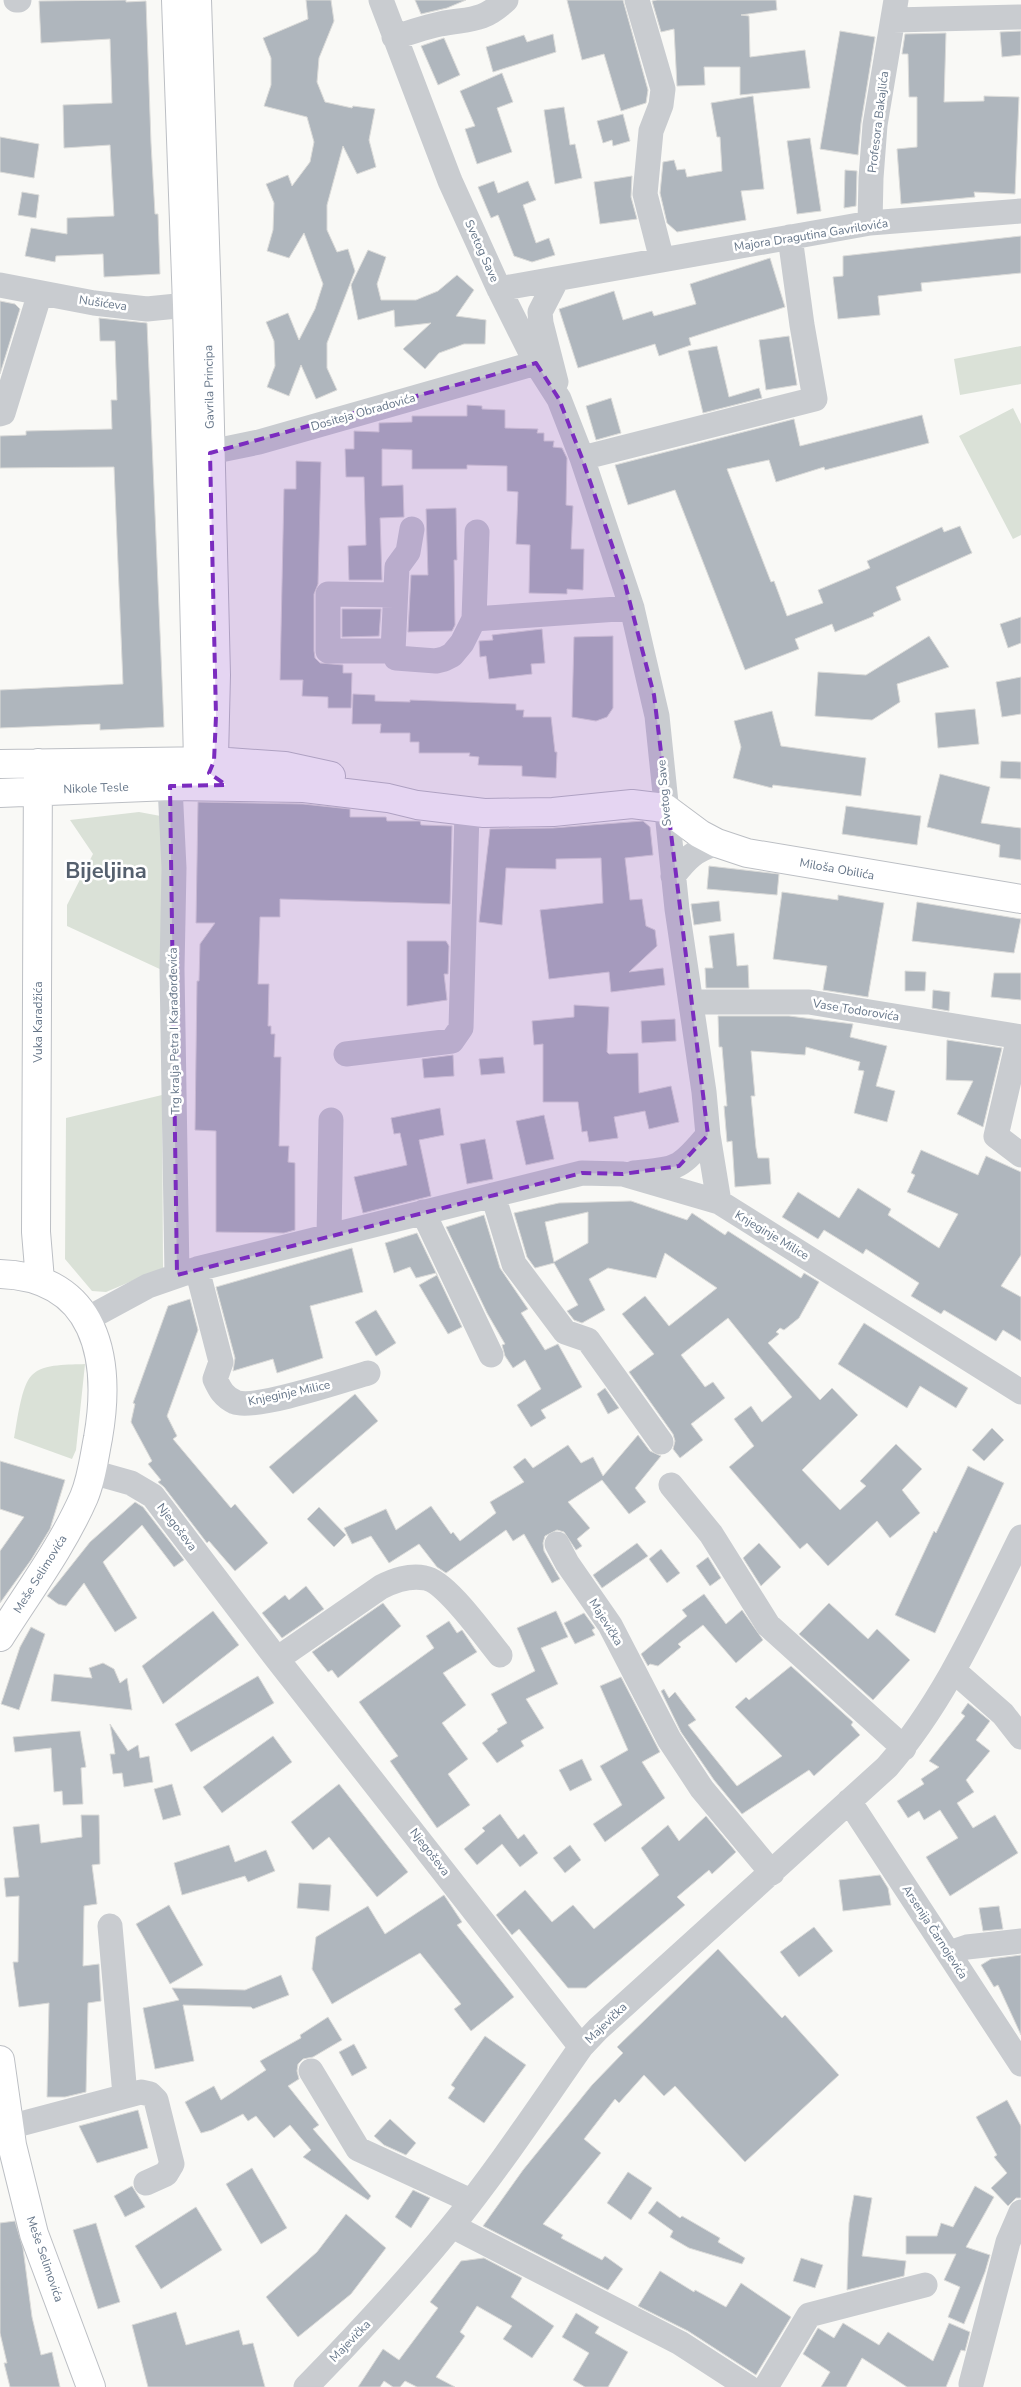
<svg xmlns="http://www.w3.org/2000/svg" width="1021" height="2387" font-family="'Nunito Sans',sans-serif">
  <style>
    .green { fill: #dae1d7 }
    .building { fill: #afb6bd; stroke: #dbdbd9; fill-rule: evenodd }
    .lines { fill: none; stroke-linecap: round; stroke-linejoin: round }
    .major-casing { stroke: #bcbfc4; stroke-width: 30 }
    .minor { stroke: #c9ccd0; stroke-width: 25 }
    .major { stroke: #fff; stroke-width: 28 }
    .marked { fill: #7b2cbf; fill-opacity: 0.2; stroke: #7b2cbf; stroke-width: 4; stroke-dasharray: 10 6; stroke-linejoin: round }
    .labels { text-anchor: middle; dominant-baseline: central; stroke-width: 5; stroke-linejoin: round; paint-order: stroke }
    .street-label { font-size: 12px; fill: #667689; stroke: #fff }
    .town-label { font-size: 22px; font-weight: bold; fill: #55606e; stroke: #fff }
  </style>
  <rect width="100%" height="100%" fill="#f9f9f6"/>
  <path class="green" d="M1021,346V384L960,395L954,359Z
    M1013,408L1021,424V535L1013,539L959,436Z
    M139,812L166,817L164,971L67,926V905L93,854L70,820Z
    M162,1095L163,1268L106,1292L92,1291L65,1259L66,1118Z
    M85,1364L76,1450L72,1459L14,1438C17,1423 21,1385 32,1375C44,1363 70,1365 85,1364Z"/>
  <path class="building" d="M126,0V2L146,1L151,143L155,214H158L160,274L104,277L103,254L56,256L55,262L25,256L31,228L67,234V218L114,216L110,145L64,148L63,105L112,103L110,39L41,43L39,1Z
    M306,0H331L334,21L319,58L317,82L325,102L352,108L353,106L375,109L369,140L376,167L357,174L343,146L327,205V230L337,252L348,249L355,271L327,343V368L337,390L316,399L301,365L289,396L267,387L275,366L274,341L266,322L288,313L299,340L315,309L323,284L304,233L289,258L267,251L273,230L274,203L266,184L288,175L292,186L310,162L314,142L307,117L264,106L271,85V58L263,38L308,19Z
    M415,0H466L447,8L421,14Z
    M567,0H623L648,90L646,103L621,111L604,54L582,60Z
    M657,0H776L777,10L741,15L749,16L750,57L805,50L810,88L740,95V67H704L705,85L677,86L674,29L661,32L652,1Z
    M840,31L875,37L861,123L858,155L820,149Z
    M1021,31V55L1002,57L1000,32Z
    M946,33L944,102L984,101V96L1019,97L1015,194L974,192L975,197L901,204L897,149L917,147V97H909L908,54H902L905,34Z
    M553,34L556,52L493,72L486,47L524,35L527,42Z
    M444,38L460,75L438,85L421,46Z
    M502,73L513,102L497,108L512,152L477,164L465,129L475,126L460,91Z
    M753,96L764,189L741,191L746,220L677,232L667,223L660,193L663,162L674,160L677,170L685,169L687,177L722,171L720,137H717L711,103Z
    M564,107L570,145L575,144L582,178L555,184L544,110Z
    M623,114L630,141L613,146L612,140L603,143L597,121Z
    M0,137L39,144L34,178L0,172Z
    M810,138L821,211L797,214L787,141Z
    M845,170L857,171L856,206L844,208Z
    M632,176L631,197L637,219L600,224L594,182Z
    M494,181L498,193L528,181L536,200L523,205L536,243L549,238L555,255L532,262L514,256L498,215L491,218L478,187Z
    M22,192L39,195L36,218L18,215Z
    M1021,236V273L921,283L922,291L878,296L880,315L838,319L833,277L843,276V256Z
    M368,250L386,257L377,284L381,300H416L438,291L457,275L474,290L456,316L486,320L485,344H464L439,353L425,369L403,349L431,323L395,327L394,310L358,320L351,285Z
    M770,258L785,307L689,338L691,345L659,356L655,344L578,368L559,309L614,291L623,320L652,311L654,316L696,304L690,284Z
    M0,301L15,304L20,309L0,374Z
    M99,318L147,323L164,727L100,730V724L0,728V690L123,684L114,467L0,468V436L26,435V431L112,429L111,400H117L115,341H100Z
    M789,336L797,385L766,390L759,340Z
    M717,346L729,397L759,388L762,398L703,413L688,351Z
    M611,398L621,433L596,440L586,406Z
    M467,405L482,406V409L505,410V428L538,429L537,433H544V441H554L553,447L562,448L567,458L566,505L573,506L571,549H584L583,590L567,589V594L529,593L530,545L516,544L518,492L507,491V466L467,465V469H412V450L382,449V486L403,485L404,517L380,518L382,580H349L348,546L366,545L364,477H346L345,449H354V431L379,432V423L412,422V416H467Z
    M922,415L929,443L825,470L824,467L776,482L769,460L727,469L771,582L774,581L787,616L823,603L818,590L870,568L867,561L942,527L944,532L960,526L972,553L896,587L901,600L873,613L874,616L835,632L832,624L795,639L799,649L745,670L675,490L628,505L615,465L794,419L800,446Z
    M296,461L321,462L318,584L314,594V651L315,658L320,663L343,665V673H352L351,708H328V697L302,696L303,680H280L284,489H296Z
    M456,508L457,560H454L455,625L452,631L408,632L411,575H428L426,509Z
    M342,609H381L379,636L342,637Z
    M1021,617V643L1008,648L1000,624Z
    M542,629L545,663L531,664L532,674L489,679L486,656L480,657L479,641L493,640L492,635Z
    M613,636V708L607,717L596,721L572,717L574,637Z
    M929,636L949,667L897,684L900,702L872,720L815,716L818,672L866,675Z
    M1021,677V714L1002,717L996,682Z
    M353,694L375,695V701L410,702V700L516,704V710H524L523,717H551L555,752H557L556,778L522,776V766L478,765L479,757L469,756L470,753H419V742H410V733H380L381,724H352Z
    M975,709L979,744L938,748L935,713Z
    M772,711L781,746L866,758L861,796L773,785L772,788L733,778L741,747L734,721Z
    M1001,761L1021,762V779L1000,778Z
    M940,774L990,787L981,823L1021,828V860L999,857L1000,845L927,827Z
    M198,802L303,804L350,809V817H386L387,821H420L421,825L452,826L450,904L280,899V917H260L258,984H269L268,1026H271V1034H275L274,1057H281L279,1146H289L288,1162L295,1163V1230L284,1233L216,1232V1131L195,1130L197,981H199L200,944L215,923H196Z
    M846,806L921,816L917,845L842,834Z
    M643,821L650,827L653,855L625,858L630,900L642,899L646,926L655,930L657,946L629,972L663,968L665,985L611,992L609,972L549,979L540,910L603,903L601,858L556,859V869L506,868L502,925L479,922L490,829L553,828Z
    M709,866L779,874L777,895L707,889Z
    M782,892L838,900V895L884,903L868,997L823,990L827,966L773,959Z
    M719,901L721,921L694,925L691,904Z
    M917,902L1021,919L1014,953L912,941Z
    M734,933L737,966L748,965L749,988H706L705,968H713L709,936Z
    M407,941H446L449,946L448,974H444L447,1000L407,1006Z
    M905,971L926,972L925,991H905Z
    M994,973H1021V1000L991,997Z
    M933,990L950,992L949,1011L932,1008Z
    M574,1005L609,1007L607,1052L609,1054L638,1053L639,1093L671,1086L679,1122L649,1129L645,1111L614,1117L618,1138L589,1142L587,1131L582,1132L578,1102H543V1044L534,1045L532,1021L574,1017Z
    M718,1016H789L853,1024L850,1037L887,1046L876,1086L895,1091L887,1122L854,1113L864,1071L858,1070L860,1062L806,1047L805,1055L751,1051L755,1096H751L756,1148L758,1158H769L771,1184L735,1187L732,1141L727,1142L724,1106H727L722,1047H719Z
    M675,1019L676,1041L642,1043L641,1021Z
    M947,1040L1002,1048L983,1127L957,1114L973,1081L946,1080Z
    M453,1055L454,1076L424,1078L422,1059Z
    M503,1057L505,1073L481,1075L479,1059Z
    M440,1108L444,1135L419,1140L431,1196L363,1213L354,1177L407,1165L400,1133L394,1134L391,1118Z
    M544,1115L554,1159L526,1165L516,1121Z
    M485,1139L493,1179L467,1184L460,1144Z
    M921,1150L978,1175L986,1156L1021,1172V1255L1001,1286L1021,1297V1341L1003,1330L996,1341L944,1310L941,1314L911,1296L919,1283L866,1249L863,1254L824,1230L818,1239L782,1217L798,1192L839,1218L858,1188L891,1209L888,1215L939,1248L958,1214L907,1192L915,1175L911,1173Z
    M631,1201L687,1220L692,1213L725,1235L728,1231L801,1278L804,1273L819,1282L799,1318L784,1330L780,1328L776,1332L779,1334L768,1343L820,1400L832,1388L858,1415L802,1470L840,1510L866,1486L860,1481L896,1444L922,1469L902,1490L920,1513L890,1538L877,1521L828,1566L807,1543L800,1549L729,1467L754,1446L734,1419L751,1406L762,1422L792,1397L728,1318L681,1355L705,1387L713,1382L725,1398L691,1424L703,1440L680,1458L673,1449L675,1441L673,1434L629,1372L654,1354L622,1314L645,1296L669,1326L717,1288L665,1253L656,1278L608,1268L589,1279L605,1310L582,1323L574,1320L567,1311L578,1305L554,1263L535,1268L527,1257L514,1213L559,1203ZM588,1212V1243L554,1262L545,1222Z
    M484,1215L500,1268L528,1309L521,1313L545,1350L558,1344L582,1387L541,1410L546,1418L531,1427L517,1405L541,1389L525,1360L513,1368L505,1356L502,1345L505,1344L487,1313L446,1227Z
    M417,1233L462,1327L448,1334L419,1285L437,1275L436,1273L416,1278L410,1267L394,1273L385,1243Z
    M352,1248L363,1292L310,1306L323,1358L277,1373L273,1359L233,1371L235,1358L216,1287Z
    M190,1299L198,1330L167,1416L177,1436L173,1439L231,1508L235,1504L268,1543L235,1571L209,1541L207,1543L164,1487L158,1482L161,1480L148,1464L152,1461L131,1422L135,1404L133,1403L168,1306Z
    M376,1310L396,1343L376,1356L355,1322Z
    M864,1323L968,1388L956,1408L920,1386L907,1408L838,1364Z
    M605,1388L619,1408L608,1414L597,1394Z
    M355,1394L378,1421L293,1494L269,1467Z
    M992,1428L1004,1440L984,1461L972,1450Z
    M638,1435L650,1451L661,1456L635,1488L646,1502L629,1514L602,1480L568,1502L590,1528L577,1539L582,1546L576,1550L564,1532L557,1530L545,1536L543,1543L544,1551L560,1579L552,1583L524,1534L513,1541L506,1530L446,1573L437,1567L419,1544L389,1563L371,1536L352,1544L344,1528L386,1509L396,1530L431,1506L451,1534L453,1532L460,1541L496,1513L490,1502L524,1482L513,1467L525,1458L533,1468L568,1445L581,1463L593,1457L603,1476Z
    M0,1461L65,1480L50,1529L31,1560L0,1603V1551L24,1517L0,1509Z
    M968,1466L1004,1483L935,1633L895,1615L934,1531L936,1533Z
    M135,1502L143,1507L184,1560L174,1567L142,1525L103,1562L137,1618L115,1632L84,1583L66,1606L58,1604L47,1596L90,1542Z
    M319,1507L346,1535L334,1547L307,1519Z
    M637,1543L648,1556L602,1588L593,1575Z
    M759,1543L781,1567L761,1586L743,1558Z
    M661,1549L680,1573L667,1583L649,1559Z
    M708,1557L721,1578L710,1586L696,1566Z
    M306,1586L324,1609L282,1638L262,1613L285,1595L289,1600Z
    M704,1594L726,1624L742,1610L763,1640L736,1663L703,1625L678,1644L681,1647L658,1666L650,1664L648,1666L641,1654L687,1616L682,1610Z
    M383,1603L401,1626L338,1678L332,1670L328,1672L312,1652Z
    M829,1603L868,1639L877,1629L910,1660L873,1700L799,1634Z
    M213,1611L239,1645L163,1704L142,1666Z
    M556,1611L568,1637L541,1648L558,1684L526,1699L544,1728L521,1741L524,1746L497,1763L482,1743L498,1731L497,1729L507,1723L491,1694L535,1671L517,1628Z
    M584,1613L595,1628L592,1630L595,1635L575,1644L564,1623Z
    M449,1621L457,1633L462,1630L477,1652L443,1673L466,1705L442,1723L468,1759L448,1774L470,1805L437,1828L390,1761L398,1756L359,1702L434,1648L426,1636Z
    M31,1627L45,1634L19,1710L1,1704L20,1647Z
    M103,1663L114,1669L120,1683L127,1678L132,1710L51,1701L54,1674L92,1678L89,1668Z
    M791,1666L853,1722L851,1725L860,1735L814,1776L809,1770L742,1814L714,1780L681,1732L661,1691L664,1689L669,1698L675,1692L696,1720L688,1725L737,1786L782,1756L735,1707L746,1697L749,1700Z
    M258,1676L274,1703L191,1752L175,1724Z
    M621,1677L660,1752L642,1762L665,1798L605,1842L593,1824L622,1805L600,1766L628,1750L600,1686Z
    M968,1703L990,1721L976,1740L990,1751L966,1780L974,1792L957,1803L973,1828L995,1815L1018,1853L950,1896L926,1857L958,1838L940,1810L924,1820L919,1811L908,1818L897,1801L924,1784L921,1779L939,1767L929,1761L965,1716L961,1713Z
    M110,1724L128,1751L138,1745L140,1758L149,1756L153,1782L124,1787L122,1773L113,1774L110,1754H115Z
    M80,1731L86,1767L81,1768L83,1804L63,1805L62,1791L54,1792L51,1748L15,1752L13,1737Z
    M273,1736L292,1762L222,1813L203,1787Z
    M582,1759L592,1780L570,1791L559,1770Z
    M172,1784L181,1815L163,1820L154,1789Z
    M339,1784L408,1872L377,1897L329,1837L313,1850L291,1822Z
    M500,1814L518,1839L524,1834L538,1853L520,1867L502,1844L477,1865L464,1849L485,1831L482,1828Z
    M81,1815H99L100,1864L92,1865L97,1904L84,1906L83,1966L99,1964L101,2001L88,2003L86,2092L65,2097H47L49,2003L19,2007L13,1962H18L19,1896L6,1897L4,1878L19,1877L13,1827L39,1824L41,1843L82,1837Z
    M706,1816L736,1852L712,1874L709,1870L677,1897L685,1905L586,1988H568L519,1929L512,1935L496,1915L525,1890L552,1922L573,1905L594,1929L659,1875L641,1848L668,1825L679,1841Z
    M229,1845L235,1862L266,1850L275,1871L248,1882L245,1876L182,1895L174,1863Z
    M570,1845L581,1860L565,1873L553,1858Z
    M880,1875L888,1888L891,1905L843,1911L839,1880Z
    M299,1883L331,1885L329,1911L297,1908Z
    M444,1895L462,1922L457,1925L514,1997L471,2031L454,2009L461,2004L420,1953L332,2004L312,1969L316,1937L368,1906L385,1934Z
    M169,1905L203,1965L170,1984L136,1924Z
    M999,1906L1003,1929L983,1931L979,1908Z
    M814,1927L833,1951L799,1977L780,1952Z
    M718,1949L782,2018L785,2015L839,2075L745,2162L675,2086L664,2096L644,2075L619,2103L615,2099L584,2139L601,2153L543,2224L563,2235L561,2238L602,2260L605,2256L623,2269L608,2290L483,2226L523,2170L592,2085L623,2053L617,2047Z
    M1021,1955V2035L998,1985L994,1987L981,1965L991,1959Z
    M281,1975L289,1995L253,2009L251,2007L183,2005L194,2061L155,2069L143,2008L179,2000L172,1988L245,1990Z
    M328,2017L342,2040L313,2057L303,2059L298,2064L297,2071L299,2079L288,2086L319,2125L313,2129L371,2196L368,2200L303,2157L311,2150L290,2125L274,2138L256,2116L248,2121L243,2114L212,2130L201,2133L185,2102L214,2086L221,2100L266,2070L260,2061L301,2038L300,2035Z
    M485,2036L526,2065L484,2123L448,2098L455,2088L451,2085Z
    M354,2044L367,2068L352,2076L339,2052Z
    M1007,2100L1021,2126V2198H1016L1008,2206L991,2188L1007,2173L994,2157L997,2155L976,2117Z
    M138,2110L148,2148L97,2163L79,2126Z
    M390,2119L416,2143L406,2155L384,2145L374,2136Z
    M252,2168L287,2228L261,2244L226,2184Z
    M628,2172L652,2188L631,2220L607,2203Z
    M132,2186L145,2207L125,2217L114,2196Z
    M975,2186L994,2197L966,2247L990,2255L985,2272L964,2324L948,2317L960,2287L944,2280L956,2254H906V2236H937L941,2223L953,2227Z
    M413,2190L430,2198L411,2228L395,2217Z
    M854,2195L872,2198L862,2256L906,2261L904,2276L847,2290L849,2223Z
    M657,2201L680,2218L682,2216L720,2238L718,2242L745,2258L742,2264L689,2248L670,2237L673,2231L648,2213Z
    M196,2207L222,2250L161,2289L135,2246Z
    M346,2214L386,2248L351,2294L298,2337L266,2297L317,2252Z
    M15,2221L23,2248L32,2317L41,2355L52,2352L60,2387H10L4,2363H7L0,2333V2223Z
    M96,2223L120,2302L98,2309L73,2230Z
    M484,2258L522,2278L511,2297L554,2326L532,2358L503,2339L512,2326L477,2306L460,2332L465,2336L436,2377L455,2387H417L405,2381L400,2387H393L384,2381L380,2387H358L383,2349L399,2360L438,2308L430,2302L461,2261Z
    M801,2258L823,2265L815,2288L793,2281Z
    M660,2271L694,2292L695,2290L726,2307L741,2283L791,2317L756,2375L688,2331L638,2306Z
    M176,2312L186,2345L239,2330L243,2345L253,2343L265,2387H148L132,2325Z
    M576,2313L599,2327L595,2333L628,2352L608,2387H585L573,2380L589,2353L562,2337Z
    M843,2323L879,2345L888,2332L933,2361L949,2323L970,2332L965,2351L961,2350L946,2387H907L862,2358L846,2387H821L830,2372L803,2354L818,2328L834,2338Z"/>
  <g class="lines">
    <defs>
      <path id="major" d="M176,0L187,305L198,761L209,773L227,786
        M197,0L207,303L216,675L214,758
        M38,763L36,1232L40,1280
        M0,764L214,761L285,766L331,776
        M0,793L170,786L304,788L388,798L417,805L484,813L553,812L632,804L665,808L700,834L717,843L747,853L1021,899
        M0,1274C96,1277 112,1358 98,1438C94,1458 92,1478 84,1497C62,1547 29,1591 0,1637
        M0,2060L12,2145L34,2234L91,2387"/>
    </defs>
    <use href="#major" class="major-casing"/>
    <path class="minor" d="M16,0H19
      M381,0L450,181L499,289L536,363L559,399L582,458L632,608L657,716L677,909L704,1092L708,1135L719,1202
      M637,0L663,89L661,105L651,131L645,194L662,260
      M893,20L1021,17
      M394,37C410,33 425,27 440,24C470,18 481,23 506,0
      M870,223L871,178L875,125L896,0
      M0,285L94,303L147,309L207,303
      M499,289L870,223L1021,211
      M556,382L541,323L540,312L557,279
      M0,414L3,413L40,293
      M191,456L259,442L536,363
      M582,458L815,399L802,325L790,237
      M412,529L408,552L397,567L393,651L396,658L436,661L444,659L452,655L462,643L474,619L477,532
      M474,619L632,608
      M393,651H328V594L395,595
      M170,786L174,868L172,969L177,1275
      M673,876C688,857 694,851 717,843
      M691,1002H809L1021,1037
      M1019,1037L996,1136L1021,1155
      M346,1054L452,1041L461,1028L467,812
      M634,1173C678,1168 679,1170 708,1135
      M493,1195L514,1264L565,1332L588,1340L661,1442
      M423,1212L491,1355
      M329,1236L331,1120
      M197,1269L221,1362L215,1379C220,1390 224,1397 235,1402C255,1410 344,1380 368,1373
      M87,1319L148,1286L197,1269L582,1173L623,1174L719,1202L1021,1392
      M92,1472L131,1483L153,1496L277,1659L581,2047
      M671,1485L711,1534L768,1625L904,1748
      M557,1544L567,1563L610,1625L669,1739L702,1789L772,1873
      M277,1659L381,1587C395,1580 409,1575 425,1578C446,1581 485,1637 500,1655
      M954,1671L1003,1714L1021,1737
      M849,1801L1021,2064
      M110,1926L125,2095
      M949,1953L967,1947L1021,1941
      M311,2071L358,2149L471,2201
      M9,2127L141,2092L150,2094L156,2100L172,2164L166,2174L146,2183
      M452,2226L680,2343L748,2387
      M971,2384L1008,2242L1021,2212
      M306,2387C357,2335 406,2282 452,2226C498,2169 539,2107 581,2047L598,2029L887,1767C946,1699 981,1617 1021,1537
      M766,2387L809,2315L925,2285"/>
    <use href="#major" class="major"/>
  </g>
  <path class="marked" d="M536,363L559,399L582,458L624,580L654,695L708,1135L679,1166L623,1174L582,1173L177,1275L170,786L226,785L209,773L214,761L216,716L210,453Z"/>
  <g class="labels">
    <g class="street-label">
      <text transform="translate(878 122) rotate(-83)">Profesora Bakajlića</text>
      <text transform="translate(811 235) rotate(-9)">Majora Dragutina Gavrilovića</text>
      <text transform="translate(482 251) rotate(66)">Svetog Save</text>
      <text transform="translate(103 303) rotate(8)">Nušićeva</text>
      <text transform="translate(209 387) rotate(-91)">Gavrila Principa</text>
      <text transform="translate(363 412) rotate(-16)">Dositeja Obradovića</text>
      <text transform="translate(96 788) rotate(-2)">Nikole Tesle</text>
      <text transform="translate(664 793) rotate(-95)">Svetog Save</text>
      <text transform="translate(837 869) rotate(10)">Miloša Obilića</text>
      <text transform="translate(856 1010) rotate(9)">Vase Todorovića</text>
      <text transform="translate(38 1022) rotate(-90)">Vuka Karadžića</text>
      <text transform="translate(174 1031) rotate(-91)">Trg kralja Petra I Karađorđevića</text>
      <text transform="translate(772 1235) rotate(31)">Knjeginje Milice</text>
      <text transform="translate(289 1393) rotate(-12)">Knjeginje Milice</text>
      <text transform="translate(177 1527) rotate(52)">Njegoševa</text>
      <text transform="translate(40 1574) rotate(-58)">Meše Selimovića</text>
      <text transform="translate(606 1622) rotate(58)">Majevička</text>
      <text transform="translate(430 1852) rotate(52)">Njegoševa</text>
      <text transform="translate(935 1932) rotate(57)">Arsenija Čarnojevića</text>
      <text transform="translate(606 2023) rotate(-44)">Majevička</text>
      <text transform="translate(45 2259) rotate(71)">Meše Selimovića</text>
      <text transform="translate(350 2341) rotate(-46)">Majevička</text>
    </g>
    <g class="town-label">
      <text x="106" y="871">Bijeljina</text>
    </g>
  </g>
</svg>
